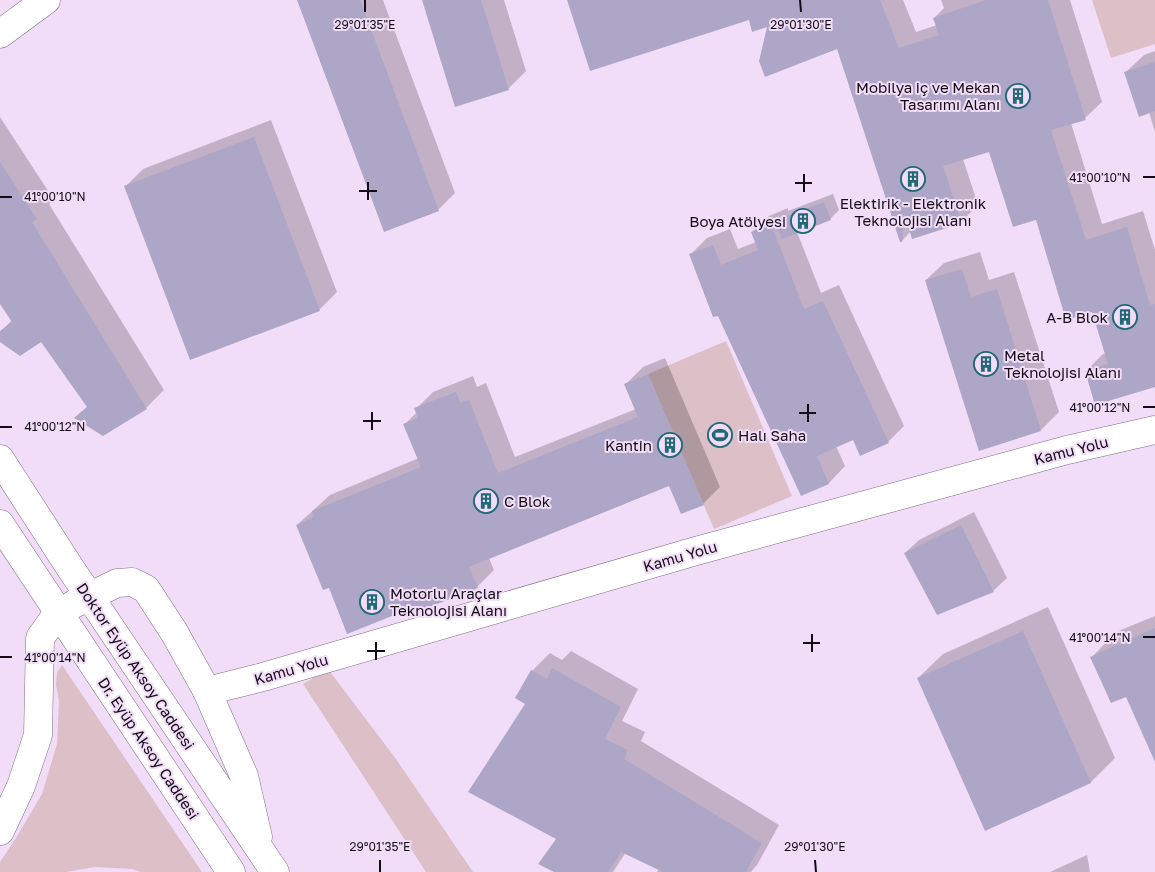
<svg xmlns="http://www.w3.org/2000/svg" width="1155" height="872" font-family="'Golos Text',sans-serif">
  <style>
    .green { fill: #dcbfc7 }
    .shadow { fill: #0003 }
    .building { fill: #aea6c6 }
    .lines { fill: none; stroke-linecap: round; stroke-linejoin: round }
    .minor-casing { stroke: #7f6c84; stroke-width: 29 }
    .major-casing { stroke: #7f6c84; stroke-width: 29 }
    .highway-casing { stroke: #7f6c84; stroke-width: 29 }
    .minor { stroke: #fff; stroke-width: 28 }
    .major { stroke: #fff; stroke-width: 28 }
    .highway { stroke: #fff; stroke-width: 28 }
    .ticks { fill: none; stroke: #130c15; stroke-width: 2 }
    .labels { text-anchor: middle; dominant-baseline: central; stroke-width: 4; stroke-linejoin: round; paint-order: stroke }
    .poi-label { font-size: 15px; fill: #130c15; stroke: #f2ddf8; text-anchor: end }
    .street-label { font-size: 15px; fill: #130c15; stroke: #f2ddf8 }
    .ticks-label { font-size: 12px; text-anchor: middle; fill: #130c15; stroke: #f2ddf8; stroke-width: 4; stroke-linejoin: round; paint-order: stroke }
  </style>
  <rect width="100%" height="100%" fill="#f2ddf8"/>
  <path class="green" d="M1092,0H1155V44L1111,58Z
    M726,341L792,496L714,529L648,374Z
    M62,665L202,872H141L132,869L95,867L66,872H0V862L16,838L42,794L57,744L59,701L56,685L57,673Z
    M328,669L396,759L473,872H426L303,684Z"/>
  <path class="shadow" d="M299,0H383L455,193L438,210Z
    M423,0H504L526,71L508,89Z
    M568,0H903L916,32L937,25L934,18L944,8L941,0H1070L1102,102L1085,118L1071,123L1102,224L1143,211L1155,250V386L1086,371L1103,354L1106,353L1093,310L1037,218L990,150L963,159L978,205L961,222L911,231L902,241L838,47L750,19Z
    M1155,51V132L1149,112L1126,72L1144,55Z
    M0,117L54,200L49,204L164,390L146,408L76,417L88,406L41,341L0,340V332L12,320L0,302Z
    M271,120L337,292L319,310L125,187L143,169Z
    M833,194L839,210L830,219L797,232L821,293L839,285L904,426L888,442L853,438L836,446L845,466L829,483L802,495L690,255L707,238L730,229L738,249L756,242L752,232L769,216L788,208V211Z
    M980,252L989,280L1014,272L1059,412L1041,430L926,280L944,263Z
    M665,358L720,487L703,504L670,485L489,558L494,570L477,587L413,606L330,586L297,525L330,495L419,458L405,424L417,412L416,409L433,392L473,376L477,387L486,383L515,457L636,409L626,384L643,367Z
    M974,512L1007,578L993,591L905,553L919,540Z
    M1048,607L1115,758L1091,782L986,829L918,678L943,654Z
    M1155,616V759L1126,695L1092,657L1116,632Z
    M571,651L638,689L622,721L645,732L641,741L779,825L757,865L751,872H657L659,869L626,852L613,872H557L558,838L527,704L532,671L550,653L562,660Z
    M1087,855L1090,872H1050Z"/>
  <path class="building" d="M297,0H360L439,211L384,232Z
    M422,0H481L509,90L455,107Z
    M567,0H880L899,48L939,35L933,18L986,0H1048L1086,120L1051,130L1086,240L1127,227L1150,305L1155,304V387L1095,405L1085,371L1108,364L1092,312L1066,320L1036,220L1013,227L989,152L943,166L962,223L912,239L904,212L902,242H900L837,49L765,77L759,61L767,27L752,32L749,20L590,71Z
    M1155,62V111L1139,117L1124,72Z
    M254,137L320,311L190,360L124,186Z
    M0,162L37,219L32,222L147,409L103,436L74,418L87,407L41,342L20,356L0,342V331L12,322L0,304Z
    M824,202L831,220L782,239L775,221Z
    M771,224L804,309L823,301L889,443L860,456L853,440L817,456L829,484L801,496L718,316L713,317L689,254L713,245L721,265L758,250L751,232Z
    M962,269L971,297L997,289L1041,431L979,451L925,280Z
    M648,374L704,505L681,514L669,486L469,567L478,588L414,613L412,608L347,634L329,588L323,590L296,525L314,517L312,511L421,467L403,424L418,418L414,408L456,392L460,403L469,400L498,473L638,417L624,384Z
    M961,525L994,592L937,615L904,553Z
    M1155,628V762L1126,697L1111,703L1090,657Z
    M1023,631L1091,783L985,831L917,678Z
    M552,668L621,707L605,739L628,750L624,759L762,843L746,872H663L621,852L608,872H554L538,864L556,839L468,792L525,704L515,698L531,670L547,679Z"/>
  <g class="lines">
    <defs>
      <path id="minor" d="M207,691L263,677L696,551L1067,450L1155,430"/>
      <path id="major" d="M0,34L46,0
        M0,459L69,566L275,872
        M0,524L231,872
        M74,604L117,583L132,582L146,589L174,632L207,691L244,776L258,837"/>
      <path id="highway" d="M0,831L21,786L38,735L40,638L58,613"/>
    </defs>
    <use href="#minor" class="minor-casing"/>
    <use href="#major" class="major-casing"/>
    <use href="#highway" class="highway-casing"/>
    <use href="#minor" class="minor"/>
    <use href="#major" class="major"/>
    <use href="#highway" class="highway"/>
  </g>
  <path class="ticks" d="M365,0V12M800,0L801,12M804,174V192M1143,177H1155M368,182V200M795,183H812M359,191H377M0,197H12M808,404V422M1143,407H1155M372,412V430M799,413H816M363,421H381M0,427H12M812,634V652M1143,637H1155M376,642V660M803,643H820M367,651H385M0,657H12M380,860V872M815,860L816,872"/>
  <defs>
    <symbol id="building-ring" viewBox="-11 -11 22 22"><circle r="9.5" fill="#f2ddf8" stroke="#236878" stroke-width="1.5"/><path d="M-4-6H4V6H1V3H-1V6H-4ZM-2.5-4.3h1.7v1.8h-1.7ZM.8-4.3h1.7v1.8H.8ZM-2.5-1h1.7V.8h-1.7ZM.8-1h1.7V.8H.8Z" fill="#236878"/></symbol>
    <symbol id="stadium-ring" viewBox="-11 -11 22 22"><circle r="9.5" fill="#f2ddf8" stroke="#236878" stroke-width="1.5"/><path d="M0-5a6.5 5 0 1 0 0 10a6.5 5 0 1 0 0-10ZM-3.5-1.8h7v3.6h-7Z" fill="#236878"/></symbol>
  </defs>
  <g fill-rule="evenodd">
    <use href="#building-ring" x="1004" y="82" width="28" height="28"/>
    <use href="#building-ring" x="899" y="165" width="28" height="28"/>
    <use href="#building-ring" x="789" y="207" width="28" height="28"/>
    <use href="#building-ring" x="1111" y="303" width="28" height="28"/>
    <use href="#building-ring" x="972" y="350" width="28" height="28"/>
    <use href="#stadium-ring" x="706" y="421" width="28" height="28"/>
    <use href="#building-ring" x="656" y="431" width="28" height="28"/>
    <use href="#building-ring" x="472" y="487" width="28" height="28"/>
    <use href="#building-ring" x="358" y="588" width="28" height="28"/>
  </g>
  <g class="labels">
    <g class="poi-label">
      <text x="1000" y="87">Mobilya iç ve Mekan<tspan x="1000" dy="17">Tasarımı Alanı</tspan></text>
      <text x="913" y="203" text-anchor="middle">Elektirik - Elektronik<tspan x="913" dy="17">Teknolojisi Alanı</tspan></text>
      <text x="786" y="221">Boya Atölyesi</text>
      <text x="1108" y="317">A-B Blok</text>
      <text x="1004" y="355" text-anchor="start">Metal<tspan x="1004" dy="17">Teknolojisi Alanı</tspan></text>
      <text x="738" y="435" text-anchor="start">Halı Saha</text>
      <text x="652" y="445">Kantin</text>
      <text x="504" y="501" text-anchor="start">C Blok</text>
      <text x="390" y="593" text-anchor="start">Motorlu Araçlar<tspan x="390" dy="17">Teknolojisi Alanı</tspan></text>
    </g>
    <g class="street-label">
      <text transform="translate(1071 450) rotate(-14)">Kamu Yolu</text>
      <text transform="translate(680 556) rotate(-16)">Kamu Yolu</text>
      <text transform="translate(136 666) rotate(56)">Doktor Eyüp Aksoy Caddesi</text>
      <text transform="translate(291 669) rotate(-16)">Kamu Yolu</text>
      <text transform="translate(149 748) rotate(56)">Dr. Eyüp Aksoy Caddesi</text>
    </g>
  </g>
  <g class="ticks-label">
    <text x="365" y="29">29°01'35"E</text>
    <text x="801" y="29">29°01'30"E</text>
    <text x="1100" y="182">41°00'10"N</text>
    <text x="55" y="201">41°00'10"N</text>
    <text x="1100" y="412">41°00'12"N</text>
    <text x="55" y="431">41°00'12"N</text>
    <text x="1100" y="642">41°00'14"N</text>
    <text x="55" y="662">41°00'14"N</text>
    <text x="380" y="851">29°01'35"E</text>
    <text x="815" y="851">29°01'30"E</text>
  </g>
</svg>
